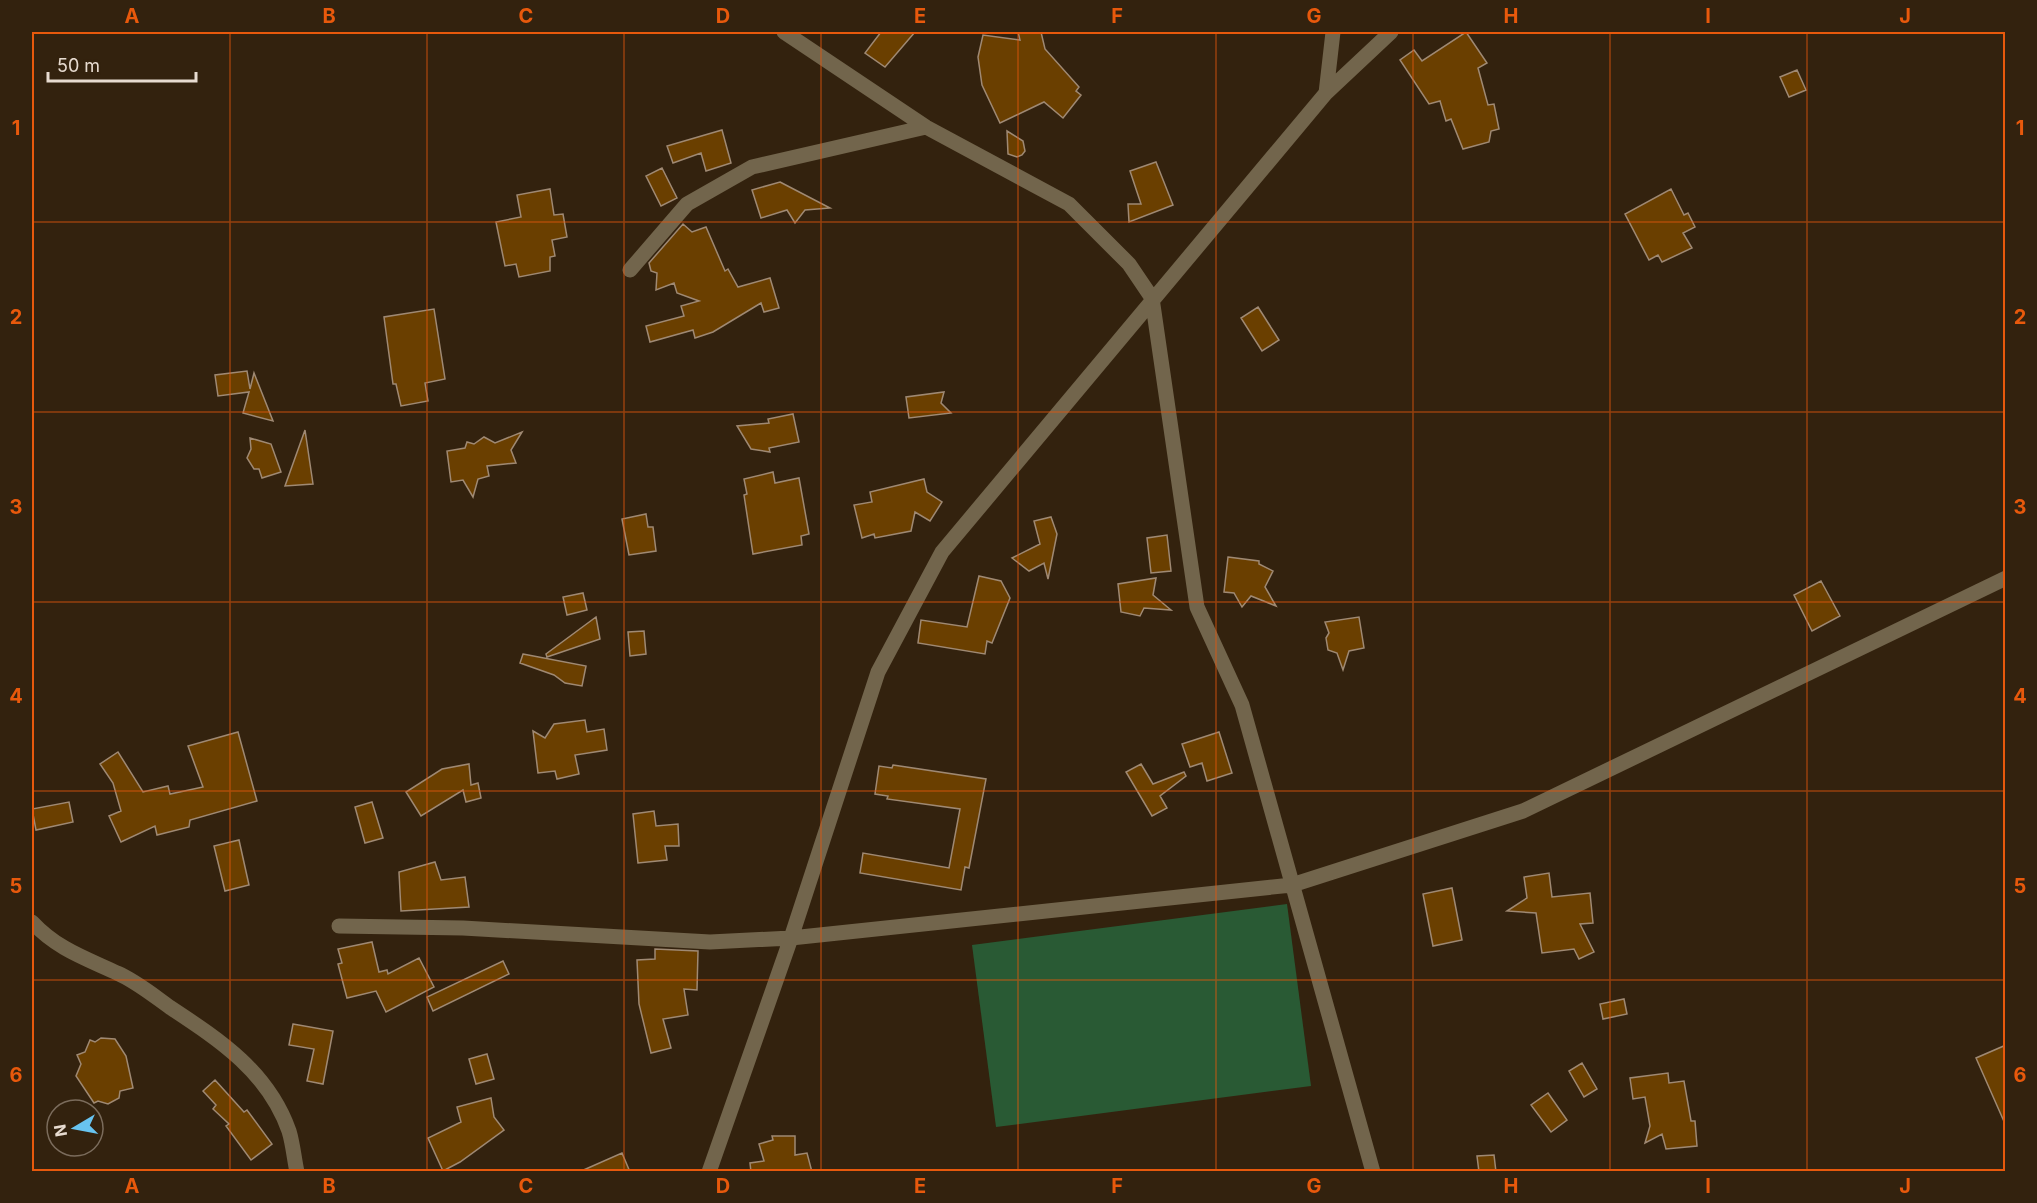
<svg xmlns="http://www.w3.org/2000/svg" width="2037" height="1203" font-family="Inter,sans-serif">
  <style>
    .green { fill: #295a34 }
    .building { fill: #6a3f00; stroke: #9f8973; stroke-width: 1.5 }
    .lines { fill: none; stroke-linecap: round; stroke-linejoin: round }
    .minor { stroke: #72654c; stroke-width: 15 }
    .grid { fill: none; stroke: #e8590c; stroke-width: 1.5; stroke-opacity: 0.55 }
    .neatline { fill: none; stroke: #e8590c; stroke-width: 2 }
    .grid-label { font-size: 20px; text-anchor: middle; font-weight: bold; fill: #e8590c }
  </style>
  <rect width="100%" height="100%" fill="#33220e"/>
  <path class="green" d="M1287,904L1311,1086L996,1127L972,945Z"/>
  <path class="building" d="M881,32H915L885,67L865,53Z
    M1018,32H1041L1045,49L1079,87L1076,91L1081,95L1063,118L1044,102L1000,123L982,85L978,57L983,35L1020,40Z
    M1466,32L1487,63L1478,68L1488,105L1494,104L1499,129L1491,131L1489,142L1463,149L1451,119L1446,121L1440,101L1429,104L1400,60L1414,50L1422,61Z
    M1797,70L1806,90L1789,97L1780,77Z
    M722,130L731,163L706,171L701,153L673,163L667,146Z
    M1007,131L1023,141L1025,151L1022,155L1017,157L1008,154Z
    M1156,162L1173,205L1129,222L1128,204H1141L1130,171Z
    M662,168L677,198L661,206L646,176Z
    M780,182L830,208L805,210L795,223L787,210L761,218L752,190Z
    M550,189L554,215L563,214L567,237L552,240L555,256L550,257V271L519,277L516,264L505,266L496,222L521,217L517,195Z
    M1671,189L1684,215L1688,213L1695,227L1683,233L1692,248L1662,262L1658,255L1649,260L1625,214Z
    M683,224L692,232L706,227L725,271L728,269L738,287L770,278L779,308L764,312L761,303L713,332L695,338L693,330L650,342L646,326L684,316L681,306L699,301L677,293L674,283L656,290L657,273L651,271L649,263Z
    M1258,307L1279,340L1262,351L1241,318Z
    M434,309L445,379L425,383L428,401L401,406L396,384H393L384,317Z
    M247,371L250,389L254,373L273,421L243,413L249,392L218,396L215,375Z
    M944,392L941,403L951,413L909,418L906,397Z
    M793,414L799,442L769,448L770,452L751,449L737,426L769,423L768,419Z
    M305,430L313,484L285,486Z
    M522,432L511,450L516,463L487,466L489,476L478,479L473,497L463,480L451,482L447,451L465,448L467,442L474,444L484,437L495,443Z
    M250,438L271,444L281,472L262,478L259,469H254L247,458L251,449Z
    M773,472L775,483L799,478L809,534L801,536L802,545L753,554L744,495L747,494L744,479Z
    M924,479L927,492L942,502L930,521L915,512L911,531L875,538L874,534L862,538L854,505L872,502L870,492Z
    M646,514L648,527H653L656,551L629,555L622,519Z
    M1051,517L1057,534L1048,579L1044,563L1029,571L1012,558L1040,544L1034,521Z
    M1167,535L1171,571L1151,573L1147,538Z
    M1228,557L1259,561V564L1273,571L1265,587L1276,606L1251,596L1242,607L1234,593L1224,592Z
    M979,576L1001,581L1010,598L992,643L987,641L985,654L918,643L921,620L967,627Z
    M1156,578L1153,595L1171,610L1144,608L1140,616L1121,612L1118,584Z
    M1821,581L1840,616L1812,631L1794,595Z
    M583,593L587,610L567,615L563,597Z
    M596,617L600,639L547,657L546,654Z
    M1359,617L1364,648L1349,651L1343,670L1337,653L1328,650L1326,638L1329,633L1325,622Z
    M644,631L646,654L630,656L628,632Z
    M523,654L586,666L582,686L565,683L554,675L520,663Z
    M585,720L587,732L604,729L607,750L575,755L579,774L557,779L555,771L538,773L533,731L545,738L554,724Z
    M238,732L257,801L190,820L189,827L157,835L155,826L121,842L109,816L121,811L113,783L100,764L118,752L143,792L168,786L170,794L203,787L188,746Z
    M1219,732L1232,773L1207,781L1202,763L1190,767L1182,744Z
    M469,764L471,785L478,783L481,798L466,802L463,790L421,816L406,792L442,769Z
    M1141,764L1153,784L1184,772L1186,776L1160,796L1167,808L1152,816L1126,772Z
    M893,765L986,779L969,868L965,867L961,890L860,873L863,853L949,868L960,809L887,799L888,796L875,794L879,766L892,768Z
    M69,802L73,822L36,830L32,809Z
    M372,802L383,838L365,843L355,807Z
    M654,811L656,826L678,824L679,846H665L667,860L638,863L633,814Z
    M239,840L249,885L225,891L214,846Z
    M435,862L441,880L465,877L469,907L401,911L399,872Z
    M1549,873L1552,897L1590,893L1593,923L1580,924L1594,952L1579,959L1574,949L1542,953L1536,913L1507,911L1527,898L1524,877Z
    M1452,888L1462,940L1433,946L1423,894Z
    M372,942L379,972L387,970L388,974L419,958L434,987L386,1012L376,991L347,998L338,964L342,963L338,949Z
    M655,949L698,951L697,990L684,989L688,1015L663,1019L671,1048L651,1053L639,1004L637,960L655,959Z
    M503,961L509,974L433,1011L427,997Z
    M1624,999L1627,1014L1603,1019L1600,1004Z
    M293,1024L333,1031L323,1084L307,1081L314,1049L289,1045Z
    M101,1038L115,1039L126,1056L133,1088L120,1091L119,1098L108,1104L98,1101L94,1103L76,1076L81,1064L77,1055L85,1052L90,1040L95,1042Z
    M2006,1045V1126L1976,1058Z
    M487,1054L494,1079L476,1084L469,1059Z
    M1582,1063L1597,1089L1584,1097L1569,1071Z
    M1668,1073L1669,1083L1684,1081L1691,1121H1695L1697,1146L1666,1149L1662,1134L1645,1143L1650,1126L1645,1097L1633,1099L1630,1078Z
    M215,1080L244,1112L247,1110L272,1144L251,1160L226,1126L229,1124L213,1109L216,1105L203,1091Z
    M1548,1093L1567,1120L1551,1132L1531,1105Z
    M491,1098L494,1117L504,1130L460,1162L443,1171L428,1138L461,1122L457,1107Z
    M772,1136H795V1155L807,1153L812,1172H751L750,1163L764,1161L759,1144L773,1140Z
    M622,1153L630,1172H579Z
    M1494,1155L1496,1172H1479L1477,1156Z"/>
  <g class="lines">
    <path class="minor" d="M784,32L926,127L1069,204L1129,264L1152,298L1197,607L1242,705L1373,1172
      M1326,93L1333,32
      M630,270L687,204L752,167L926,127
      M32,922C57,949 85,958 117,973C136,981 154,996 171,1008C221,1041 268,1072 289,1131C293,1144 294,1158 297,1172
      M339,926L463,928L710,942L791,938L1292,885L1523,811L2006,578
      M709,1172L791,938L878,672L942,552L1326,93L1391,32"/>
  </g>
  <path class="grid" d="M230,32V1172M427,32V1172M624,32V1172M821,32V1172M1018,32V1172M1216,32V1172M1413,32V1172M1610,32V1172M1807,32V1172M32,222H2006M32,412H2006M32,602H2006M32,791H2006M32,980H2006"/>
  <rect width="2037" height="1203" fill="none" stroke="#33220e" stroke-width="66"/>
  <g transform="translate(75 1128) rotate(260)"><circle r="28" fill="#33220e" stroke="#7b6c5c" stroke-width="1.5"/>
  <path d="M0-4.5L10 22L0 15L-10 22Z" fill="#68c4f0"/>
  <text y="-9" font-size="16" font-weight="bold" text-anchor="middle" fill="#e7dbd0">N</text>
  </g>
  <path d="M48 72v9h148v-9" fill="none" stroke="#e7dbd0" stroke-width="3"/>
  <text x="57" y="72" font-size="18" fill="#e7dbd0" stroke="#33220e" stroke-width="4.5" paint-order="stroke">50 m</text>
  <rect x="33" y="33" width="1971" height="1137" class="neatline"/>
  <g class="grid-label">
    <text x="132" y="23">A</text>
    <text x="329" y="23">B</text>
    <text x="526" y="23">C</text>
    <text x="723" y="23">D</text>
    <text x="920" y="23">E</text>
    <text x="1117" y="23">F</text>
    <text x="1314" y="23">G</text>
    <text x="1511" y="23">H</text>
    <text x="1708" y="23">I</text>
    <text x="1905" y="23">J</text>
    <text x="16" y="135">1</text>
    <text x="2020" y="135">1</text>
    <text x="16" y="324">2</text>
    <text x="2020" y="324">2</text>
    <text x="16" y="514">3</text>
    <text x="2020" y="514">3</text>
    <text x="16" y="703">4</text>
    <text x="2020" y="703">4</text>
    <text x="16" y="893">5</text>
    <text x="2020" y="893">5</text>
    <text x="16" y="1082">6</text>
    <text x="2020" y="1082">6</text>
    <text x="132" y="1193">A</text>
    <text x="329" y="1193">B</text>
    <text x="526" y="1193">C</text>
    <text x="723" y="1193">D</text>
    <text x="920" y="1193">E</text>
    <text x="1117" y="1193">F</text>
    <text x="1314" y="1193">G</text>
    <text x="1511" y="1193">H</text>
    <text x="1708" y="1193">I</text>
    <text x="1905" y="1193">J</text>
  </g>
</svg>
